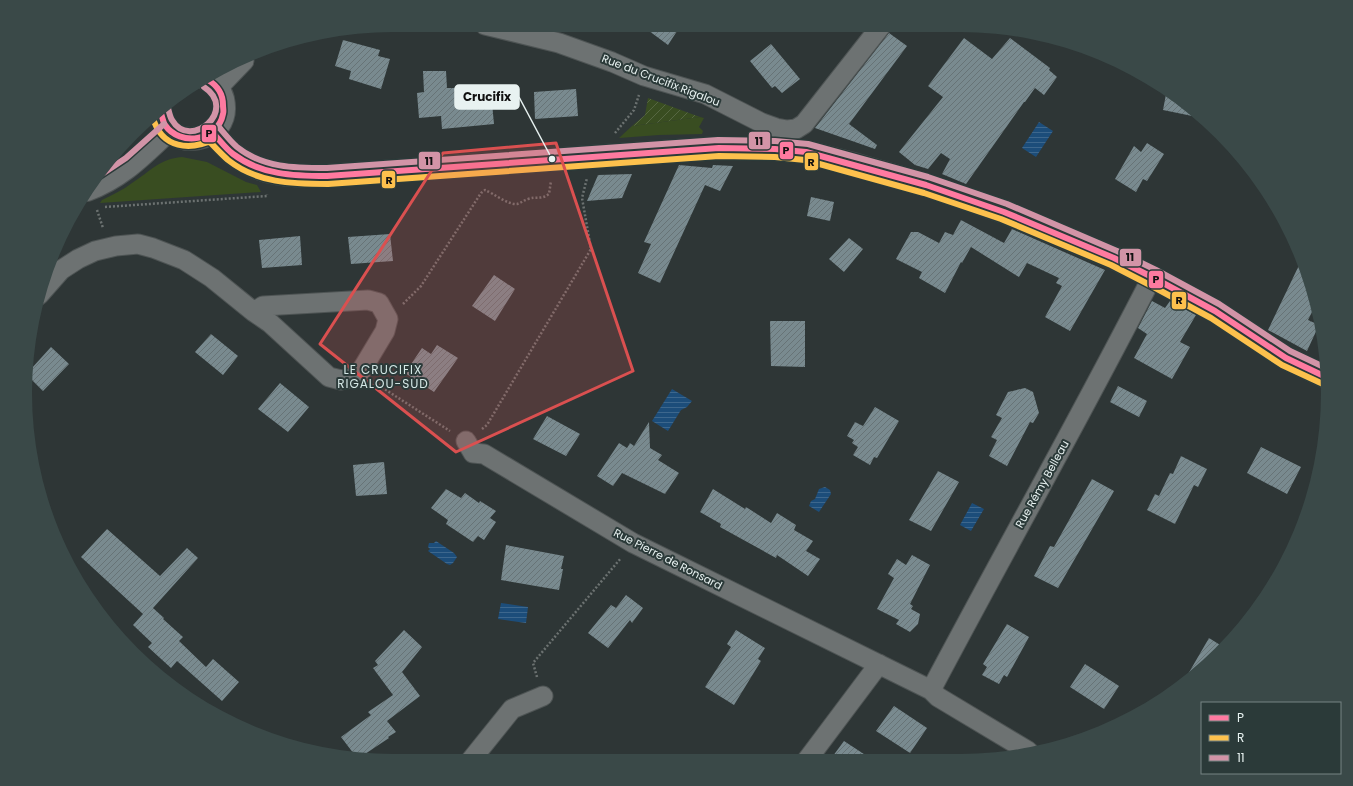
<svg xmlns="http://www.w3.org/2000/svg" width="1353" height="786" font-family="Poppins,sans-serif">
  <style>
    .grass { fill: #394d21 }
    .garden { fill: url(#garden-furrows) }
    .water { fill: url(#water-rules) }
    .building { fill: url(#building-hatch) }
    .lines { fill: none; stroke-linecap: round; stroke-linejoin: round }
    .street-casing { stroke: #4e5454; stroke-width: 21 }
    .secondary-casing { stroke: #4e5454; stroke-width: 24 }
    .path { stroke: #6c7271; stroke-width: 2.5; stroke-dasharray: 2 2; stroke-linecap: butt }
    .street { stroke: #6d7272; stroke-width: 19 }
    .secondary { stroke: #6d7272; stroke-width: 22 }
    .bus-1-casing { stroke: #2b3a39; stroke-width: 9 }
    .bus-2-casing { stroke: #2b3a39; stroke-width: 9 }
    .bus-3-casing { stroke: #2b3a39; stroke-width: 9 }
    .bus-1 { stroke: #fe7aa0; stroke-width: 6 }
    .bus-2 { stroke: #fdc14d; stroke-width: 6 }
    .bus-3 { stroke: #d294a7; stroke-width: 6 }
    .marked { fill: #da5050; fill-opacity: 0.2; stroke: #da5050; stroke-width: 3; stroke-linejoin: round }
    .labels { text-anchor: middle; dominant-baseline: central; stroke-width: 4; stroke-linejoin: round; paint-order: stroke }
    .street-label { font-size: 11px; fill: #e8f2f1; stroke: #2b3a39 }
    .neighbourhood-label { font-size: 12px; letter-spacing: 1px; fill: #d4e7e5; stroke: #2b3a39 }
    .leader { fill: none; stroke: #e8f2f1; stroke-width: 1.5 }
    .callout-dot { fill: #e8f2f1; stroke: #2b3a39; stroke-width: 1.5 }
    .callout { fill: #e8f2f1; stroke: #e8f2f1; stroke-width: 1.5 }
    .callout-label { font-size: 12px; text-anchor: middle; font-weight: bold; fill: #111 }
    .line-badge { stroke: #2b3a39; stroke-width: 1.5 }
    .pale-badge-label { font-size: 11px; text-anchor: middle; font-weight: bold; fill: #111 }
  </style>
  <defs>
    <pattern id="garden-furrows" width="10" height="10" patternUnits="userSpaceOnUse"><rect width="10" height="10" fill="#394d21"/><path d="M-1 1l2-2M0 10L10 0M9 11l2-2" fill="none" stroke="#566742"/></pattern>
    <pattern id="water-rules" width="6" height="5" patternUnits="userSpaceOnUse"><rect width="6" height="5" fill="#1c4d7a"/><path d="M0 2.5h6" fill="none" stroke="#3d678d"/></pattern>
    <pattern id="building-hatch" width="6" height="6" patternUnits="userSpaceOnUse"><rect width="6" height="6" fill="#798a8f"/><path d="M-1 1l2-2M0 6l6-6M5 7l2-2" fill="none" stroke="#677376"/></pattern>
  </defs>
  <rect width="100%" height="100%" fill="#2e3636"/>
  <path class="grass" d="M700,117L704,118L699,127L703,131L702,134L659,135L619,138L632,126Z
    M182,157L207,162L246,182L257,185L261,192L100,203L102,200C112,195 123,190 132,183C151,171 159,159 182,157Z"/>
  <path class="garden" d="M648,98L700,117L632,126L645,115Z"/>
  <path class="water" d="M1039,122L1053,131L1036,157L1022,148Z
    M672,389L692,401L687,407L681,410L668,431L652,421Z
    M825,487L830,490L831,494L819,512L809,506L811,501L815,499L819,489Z
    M972,503L984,509L971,531L960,525Z
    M436,541L454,553L457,557L453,563L450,565L447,564L428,551L430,549L428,547L429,543H434Z
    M501,603L528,607L526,623L498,619Z"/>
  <path class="building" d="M641,25H681L668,45Z
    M889,33L907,46L849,124L877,145L875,149L815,128Z
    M964,38L992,59L1010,38L1050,68L1049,70L1057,77L1044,95L1035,88L1025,102H1024L966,184L942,174L950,159L941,153L928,169L915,165L899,152L943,97L928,86Z
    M343,40L380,50L378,56L390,59L381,89L349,79L351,71L335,66Z
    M771,44L800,79L782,93L775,86L772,88L750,61Z
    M423,71H446L447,88H458L460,106L492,103L494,124L442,129L441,116L419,118L417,93L424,92Z
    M576,89L578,116L535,119L534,92Z
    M1167,89L1177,97L1202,118L1163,110Z
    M1147,143L1164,154L1147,181L1143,179L1136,192L1115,179L1134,146L1141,152Z
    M679,165L712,168L713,165L733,166L720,191L705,185L660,283L638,273L651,244L644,242Z
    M632,174L622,198L587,201L598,175Z
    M811,197L834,202L830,221L807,216Z
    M961,220L1004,243L1012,229L1105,270L1070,331L1045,317L1062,286L1056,283L1059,278L1027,263L1019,277L971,247L962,263L961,262L945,293L919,278L922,272L896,259L911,232H918L939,243L945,232L953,235Z
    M390,234L393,261L351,264L348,237Z
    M300,236L302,265L262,268L259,240Z
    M849,238L863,249L844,272L829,259Z
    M1302,259L1316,304L1308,320L1319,325L1307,351L1268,330Z
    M494,275L515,289L495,321L472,306Z
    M1152,301L1165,308L1170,301L1196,315L1180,342L1190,347L1172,379L1134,358L1147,334L1138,328Z
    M770,321H805V367L771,366Z
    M211,334L238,356L223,375L195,352Z
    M437,345L458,358L434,392L405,373L422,348L431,354Z
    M51,347L69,364L43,391L30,378L31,369Z
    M280,383L309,407L288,432L258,409Z
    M1118,386L1147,401L1139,417L1110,402Z
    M1025,388L1033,392L1039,413L1033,423L1030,422L1007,466L989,456L997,440L991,437L1002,418L996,415L1008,392Z
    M875,407L899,421L877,458L874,457L870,465L853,455L858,447L852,443L854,440L847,436L855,422L863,426Z
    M547,416L580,434L566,456L533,439Z
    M649,422L650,448L662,455L658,460L679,473L665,494L622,473L613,486L597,476L619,443L627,448L630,443L634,446Z
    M1261,447L1301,467L1287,494L1247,473Z
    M1181,456L1207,469L1198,487L1194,485L1175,524L1147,510L1155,494L1159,496L1170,473L1173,474Z
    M384,462L387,494L356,496L353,465Z
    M938,471L959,482L931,531L909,520Z
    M1092,479L1114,491L1058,588L1034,576L1050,546L1054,547Z
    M446,489L461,498L465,493L479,503L480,501L496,511L490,518L496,522L484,540L478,536L473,542L446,524L448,520L431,508Z
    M713,489L745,509L746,507L771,523L777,513L796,525L794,530L813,541L806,551L820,559L808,576L777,555L776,558L720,527L721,524L700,512Z
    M107,529L160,576L187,548L198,558L153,608L164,618L163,619L183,637L179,641L206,667L213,659L239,682L222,701L177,661L171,668L148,647L152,643L133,625L143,614L81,557Z
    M506,545L564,556L561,569H563L559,590L501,580Z
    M912,555L930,565L910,604L913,606L911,609L920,614L918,624L910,632L896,624L899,620L877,609L894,578L888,574L897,559L906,565Z
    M626,595L643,608L632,623L630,620L608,648L588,633L611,605L616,608Z
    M1007,624L1029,637L1007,677L1004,675L999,684L982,675L987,667L983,664Z
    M404,630L422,647L402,672L420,696L387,721L396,732L388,737L389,738L359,758H357L341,737L371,715L368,712L393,695L373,668L378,665L375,661Z
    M736,630L765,648L758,659L761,661L734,705L705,687L731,647L727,644Z
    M1209,638L1225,648L1220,653L1184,681Z
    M1085,664L1119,686L1104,709L1070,687Z
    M894,706L927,728L910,753L876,731Z
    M844,741L873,760H830Z"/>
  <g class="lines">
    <defs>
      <path id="street" d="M485,25L559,43L612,62L644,76L705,94L762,123L776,128L787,130L796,129L804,124L881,26
        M218,88L244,61
        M39,295L61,270L78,259L95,251L116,246L138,244L153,248L184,260L212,278L254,312L270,323L329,377L341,380L351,378L361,371L385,331L388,319L379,303L368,300L263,306L254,312
        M466,441L473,453L484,454L633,543L931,690L938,697L1028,751
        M931,690C1004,552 1081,416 1152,277
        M471,760L512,709L543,696
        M807,760L879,664"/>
      <path id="secondary" d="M160,111C166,155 233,144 223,99C221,91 215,84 208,80
        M212,132C220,140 227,150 236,156C265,177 293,176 327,176L590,157L719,148L775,149L806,152L857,165L926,185L1004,212L1114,258L1152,277L1215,311L1286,358L1326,377
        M87,190C122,177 142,155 169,130"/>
    </defs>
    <use href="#street" class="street-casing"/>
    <use href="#secondary" class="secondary-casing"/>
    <path class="path" d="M615,133L634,110L639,95
      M105,207L267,196V194
      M97,210L103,228
      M403,304L421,286L481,193L485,190C493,193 508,205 517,204C521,203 524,200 528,199C537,196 541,200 549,194L551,181
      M375,383L450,431
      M482,429L487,425L591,249L582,198L587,178
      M537,677L533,663L621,558"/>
    <use href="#street" class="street"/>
    <use href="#secondary" class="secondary"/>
    <defs>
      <path id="bus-1" d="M160,111C162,115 163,122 165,125C180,147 218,141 223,114C224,112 223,108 223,105C223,94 218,86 208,80
        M212,132C219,139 225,148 233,154C261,175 294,176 327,176L719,148L775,149L806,152L926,185L1004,212L1114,258L1152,277L1215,311L1286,358L1326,377"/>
      <path id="bus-2" d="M153,118C162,149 190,151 215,139
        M206,138C213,145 220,153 228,160C257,183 292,184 328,184L719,156L775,157L805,160L924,193L1001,219L1111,265L1148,284L1211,318L1282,365L1323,384"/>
      <path id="bus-3" d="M168,108C169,112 170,117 172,120C190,151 239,110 204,87
        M218,126C224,133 230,141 237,147C263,168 295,168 327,168L718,140L775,141L808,144L928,177L1007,204L1117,251L1156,270L1219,304L1290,351L1326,368
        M99,176L126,158L164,124"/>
    </defs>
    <use href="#bus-1" class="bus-1-casing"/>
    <use href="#bus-2" class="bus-2-casing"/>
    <use href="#bus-3" class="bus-3-casing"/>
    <use href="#bus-1" class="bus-1"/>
    <use href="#bus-2" class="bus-2"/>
    <use href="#bus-3" class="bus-3"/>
  </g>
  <path class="marked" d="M556,143L633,371L456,452L320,344L443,153Z"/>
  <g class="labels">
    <g class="street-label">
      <text transform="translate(661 80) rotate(21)">Rue du Crucifix Rigalou</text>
      <text transform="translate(1042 484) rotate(-61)">Rue Rémy Belleau</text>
      <text transform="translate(668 559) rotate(27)">Rue Pierre de Ronsard</text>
    </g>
    <g class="neighbourhood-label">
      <text x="383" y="369">LE CRUCIFIX<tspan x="383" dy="14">RIGALOU-SUD</tspan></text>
    </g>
  </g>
  <path d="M0 0H1353V786H0ZM393 32H960A361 361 0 0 1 1321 393V393A361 361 0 0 1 960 754H393A361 361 0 0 1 32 393V393A361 361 0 0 1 393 32Z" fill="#3a4948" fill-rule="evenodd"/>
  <path class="leader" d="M552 159L519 97"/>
  <circle class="callout-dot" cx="552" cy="159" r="4"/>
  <rect class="callout" x="455" y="85" width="64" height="24" rx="4"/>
  <g class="callout-label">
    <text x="487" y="101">Crucifix</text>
  </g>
  <g class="line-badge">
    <rect x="201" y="124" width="16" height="19" rx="4" fill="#fe7aa0"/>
    <rect x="748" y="131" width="23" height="19" rx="4" fill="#d294a7"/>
    <rect x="779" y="141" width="15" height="19" rx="4" fill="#fe7aa0"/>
    <rect x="418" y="151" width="23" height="19" rx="4" fill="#d294a7"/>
    <rect x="804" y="152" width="15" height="19" rx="4" fill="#fdc14d"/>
    <rect x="381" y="170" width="15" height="19" rx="4" fill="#fdc14d"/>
    <rect x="1119" y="248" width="23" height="19" rx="4" fill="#d294a7"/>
    <rect x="1148" y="270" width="16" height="19" rx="4" fill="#fe7aa0"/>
    <rect x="1171" y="291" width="16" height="19" rx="4" fill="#fdc14d"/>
  </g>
  <g class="pale-badge-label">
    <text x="209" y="137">P</text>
    <text x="759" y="145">11</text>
    <text x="786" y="154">P</text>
    <text x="429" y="165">11</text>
    <text x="811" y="166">R</text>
    <text x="389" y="184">R</text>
    <text x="1130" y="261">11</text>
    <text x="1156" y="283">P</text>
    <text x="1179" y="304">R</text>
  </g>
  <rect x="1201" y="702" width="140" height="72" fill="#2b3a39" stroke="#778483"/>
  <rect x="1209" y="715" width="20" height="6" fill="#fe7aa0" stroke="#778483"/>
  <text x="1237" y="722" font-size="12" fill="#e8f2f1">P</text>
  <rect x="1209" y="735" width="20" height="6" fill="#fdc14d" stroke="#778483"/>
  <text x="1237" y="742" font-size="12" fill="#e8f2f1">R</text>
  <rect x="1209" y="755" width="20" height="6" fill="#d294a7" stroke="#778483"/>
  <text x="1237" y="762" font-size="12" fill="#e8f2f1">11</text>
</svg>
